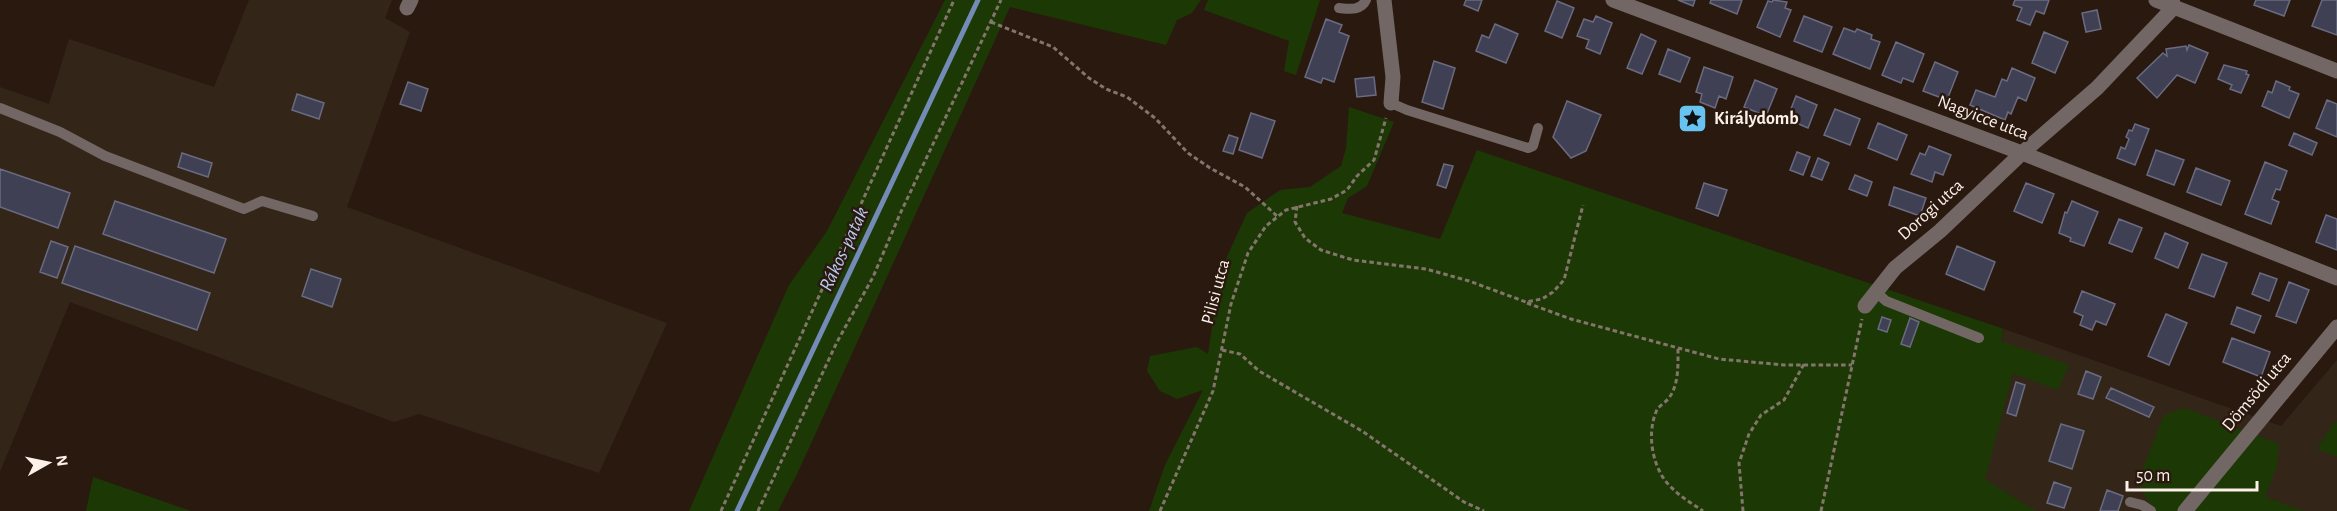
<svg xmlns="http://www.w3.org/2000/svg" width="2337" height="511" font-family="'Alegreya Sans',sans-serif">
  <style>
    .industrial { fill: #332619 }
    .green { fill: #1c3905 }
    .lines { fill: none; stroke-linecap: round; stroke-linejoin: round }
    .stream { stroke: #748bb7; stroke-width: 5 }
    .building { fill: #3f4053; stroke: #6a6b80; stroke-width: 1.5 }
    .path { stroke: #84756c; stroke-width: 3; stroke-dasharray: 4.5 3; stroke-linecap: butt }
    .service { stroke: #726765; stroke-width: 10 }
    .minor { stroke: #726765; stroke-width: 15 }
    .labels { text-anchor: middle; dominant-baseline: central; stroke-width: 5; stroke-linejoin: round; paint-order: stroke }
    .street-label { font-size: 18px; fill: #fcf0e9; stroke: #2a190f }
    .poi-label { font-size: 18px; font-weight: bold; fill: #fcf0e9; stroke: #2a190f; text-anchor: start }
    .water-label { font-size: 20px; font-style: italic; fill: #b6ccf1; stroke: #2a190f }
  </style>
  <rect width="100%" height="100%" fill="#2a190f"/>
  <path class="industrial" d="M249,0H392L385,18L410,32L347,207L667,323L599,473L419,414L394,422L70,302L0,472V87L49,104L69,39L214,87Z
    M2004,329L2281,426L2337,360V511H1961Z"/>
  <path class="green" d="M945,0H1201L1192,13L1177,20L1166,45L1010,7L798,472L778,511H689L789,285L827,231Z
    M1208,0H1320L1296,75L1284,71L1289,41L1204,10Z
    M1349,107L1394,122L1367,186L1348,198L1342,213L1440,239L1477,150L2004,329L2001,341L2069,365L2058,390L2013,373L1985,479L2036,511H1149L1165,465L1203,390L1177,399L1160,391L1147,371L1150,356L1197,347L1208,354L1220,272L1247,213L1280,190L1310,187L1341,166L1346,148Z
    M2185,408L2279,444L2277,466L2265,497L2304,511H2155L2137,483L2164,415Z
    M2335,421L2337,422V457L2317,449Z
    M93,477L191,511H86Z"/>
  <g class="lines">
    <path class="stream" d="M737,511L978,0"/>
  </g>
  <path class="building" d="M1466,0H1482L1478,11L1464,5Z
    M1678,0H1695L1693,6Z
    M1711,0H1742L1737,14L1710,3Z
    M1773,0L1787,2L1785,8L1791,10L1780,37L1757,27L1768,1L1772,2Z
    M2015,0H2049L2044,14L2036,11L2030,25L2017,20L2022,8L2013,5Z
    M2256,0H2290L2284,16L2254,5Z
    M2322,0H2337V35L2312,26Z
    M1557,1L1574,8L1562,38L1545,31Z
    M2097,10L2101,29L2086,32L2082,13Z
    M1596,16L1612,23L1600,54L1586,48L1589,40L1577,36L1584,19L1593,22Z
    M1804,16L1832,27L1822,52L1794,41Z
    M1326,19L1342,25L1339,32L1349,36L1334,82L1323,78L1321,83L1305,77Z
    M1495,24L1518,34L1506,63L1476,51L1482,35L1489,38Z
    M1844,28L1855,32L1857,29L1872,35L1871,39L1880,42L1870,69L1833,54Z
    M2044,32L2068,42L2055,73L2032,63Z
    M1641,34L1656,41L1642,74L1627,68Z
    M1896,42L1924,54L1913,82L1903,78L1901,83L1882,75Z
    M2189,45L2208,53L2195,83L2177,75L2157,98L2137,78L2163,53L2167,56L2166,49L2186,46L2187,50Z
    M1668,49L1690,58L1680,82L1659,74Z
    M1434,61L1455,68L1443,109L1422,102Z
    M1935,62L1958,72L1947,100L1923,91Z
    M2224,65L2247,71L2246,74L2249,75L2241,93L2230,89L2232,85L2218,79Z
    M1704,67L1733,77L1726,99L1719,96L1715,108L1700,102L1702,94L1696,92Z
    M2012,68L2035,78L2026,101L2018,97L2011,114L2008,112L2005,120L1970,105L1976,90L1995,97L2002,79L2007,81Z
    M1374,77L1376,95L1357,97L1355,79Z
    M1755,80L1777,89L1766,116L1744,107Z
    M2276,81L2290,87L2289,90L2299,94L2289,118L2262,106L2268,91L2272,93Z
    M408,82L428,89L421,111L400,104Z
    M297,94L324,103L319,119L292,110Z
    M1796,96L1817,105L1808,128L1787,119Z
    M2327,100L2337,104V137L2316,128Z
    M1567,101L1601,115L1586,151L1571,158L1553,137Z
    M1835,109L1860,119L1850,145L1824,135Z
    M1251,113L1275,121L1262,158L1239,150Z
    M1878,123L1907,135L1897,160L1868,148Z
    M2135,124L2149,129L2135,165L2117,158L2121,147L2125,149L2129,139L2126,137L2129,130L2132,131Z
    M2294,133L2317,143L2312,155L2289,145Z
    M1229,135L1238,138L1233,154L1223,151Z
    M1929,146L1951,155L1943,175L1935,172L1932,182L1911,174L1920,153L1925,155Z
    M2156,150L2184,160L2174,185L2147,175Z
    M1797,152L1810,157L1803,175L1790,170Z
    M182,153L212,163L208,177L178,167Z
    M1818,158L1829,163L1822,180L1811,176Z
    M2265,162L2287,171L2280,190L2276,189L2272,199L2279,202L2271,224L2245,214Z
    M1444,164L1453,166L1446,188L1437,185Z
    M2196,168L2230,181L2221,205L2187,192Z
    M0,169L70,193L58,228L0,207Z
    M1855,175L1872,182L1867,196L1849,189Z
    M1704,183L1727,190L1718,216L1696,208Z
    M2026,183L2054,194L2042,223L2014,211Z
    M1894,187L1926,198L1920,216L1889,205Z
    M115,201L226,239L214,273L103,234Z
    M2072,201L2098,212L2084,246L2070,241L2071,238L2059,233L2065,212L2067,213Z
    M2326,215L2337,219V250L2316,242Z
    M2119,219L2142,228L2132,252L2109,243Z
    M2165,233L2188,243L2178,268L2155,258Z
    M51,241L68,247L57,278L40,272Z
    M75,246L210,293L197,330L62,283Z
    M1957,246L1995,262L1984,290L1946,274Z
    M2202,254L2227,263L2214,297L2189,288Z
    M311,269L341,279L332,307L302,296Z
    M2260,273L2277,279L2269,301L2252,294Z
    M2289,282L2309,290L2296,323L2276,316Z
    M2082,291L2115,304L2106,325L2096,321L2092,330L2080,325L2083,316L2074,312Z
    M2237,307L2261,316L2254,333L2231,324Z
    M2166,314L2187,323L2169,365L2148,356Z
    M1882,317L1891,320L1887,332L1878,329Z
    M1910,318L1919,322L1910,347L1901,344Z
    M2232,338L2270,352L2261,377L2223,362Z
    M2086,371L2101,377L2093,399L2078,394Z
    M2016,382L2025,385L2016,416L2007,413Z
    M2111,388L2154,407L2149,417L2106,398Z
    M2061,424L2084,431L2072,469L2049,461Z
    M2054,482L2071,488L2064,508L2047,503Z
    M2107,490L2123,496L2118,511H2100Z"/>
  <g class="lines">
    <path class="path" d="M991,22L1053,47L1089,78L1106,89L1127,97L1155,118L1188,153L1210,168L1245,187L1277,216
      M1297,206L1295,222L1305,238L1321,250L1353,260L1426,269L1469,281L1526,302L1542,299L1553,292L1564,280L1583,205
      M1527,303L1571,319L1719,359L1784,365H1852
      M1678,349C1678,365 1679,384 1669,398C1665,403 1658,406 1656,412C1646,436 1653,472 1673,489C1682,498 1693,504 1703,511
      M1222,350L1240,354L1259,371L1362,431L1464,502L1484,511
      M721,511L954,0
      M758,511L837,342L873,277L900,214L1001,0
      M1160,511L1213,391L1231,304L1248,253L1266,226L1286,210L1331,199L1347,190L1357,176L1374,160L1386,118
      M1743,511L1739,463L1749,434L1761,415L1784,400L1804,364
      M1821,511L1862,319"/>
    <path class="service" d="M1339,8C1349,9 1361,11 1366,0
      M1391,103L1407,110L1528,148L1533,146L1538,128
      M0,108L60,132L105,156L244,209L262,201L313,216
      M1875,291L1886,301L1979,338
      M2130,502L2142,505L2151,511"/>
    <path class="minor" d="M1384,0L1393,77L1391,103
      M1613,0L2022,153L2337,278
      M2156,0L2337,71
      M407,8L411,0
      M1865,306L1895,268L1940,231L2022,153L2097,88L2174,7L2172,0
      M2185,511L2337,327"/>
  </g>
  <defs>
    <symbol id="sight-square" viewBox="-11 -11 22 22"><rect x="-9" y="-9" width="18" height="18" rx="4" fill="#69c3f1" stroke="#2a190f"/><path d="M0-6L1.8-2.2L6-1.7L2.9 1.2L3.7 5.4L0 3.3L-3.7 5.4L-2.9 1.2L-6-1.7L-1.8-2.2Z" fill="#111"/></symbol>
  </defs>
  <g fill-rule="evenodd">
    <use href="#sight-square" x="1676" y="102" width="33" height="33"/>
  </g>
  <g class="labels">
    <g class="street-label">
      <text transform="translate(1983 118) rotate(21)">Nagyicce utca</text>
      <text transform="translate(1931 210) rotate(-42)">Dorogi utca</text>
      <text transform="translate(1216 292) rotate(-75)">Pilisi utca</text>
      <text transform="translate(2257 392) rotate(-50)">Dömsödi utca</text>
    </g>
    <g class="poi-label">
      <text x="1714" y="119">Királydomb</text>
    </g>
    <g class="water-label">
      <text transform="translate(844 249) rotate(-65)">Rákos-patak</text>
    </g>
  </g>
  <g transform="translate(48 463) rotate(81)" stroke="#2a190f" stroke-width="4.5" paint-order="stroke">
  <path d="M0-4.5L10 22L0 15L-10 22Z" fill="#fcf0e9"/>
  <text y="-9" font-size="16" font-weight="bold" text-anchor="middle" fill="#fcf0e9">N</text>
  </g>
  <path d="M2127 481v9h130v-9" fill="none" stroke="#fcf0e9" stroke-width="3"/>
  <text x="2136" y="481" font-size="18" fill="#fcf0e9" stroke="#2a190f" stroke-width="4.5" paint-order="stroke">50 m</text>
</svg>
